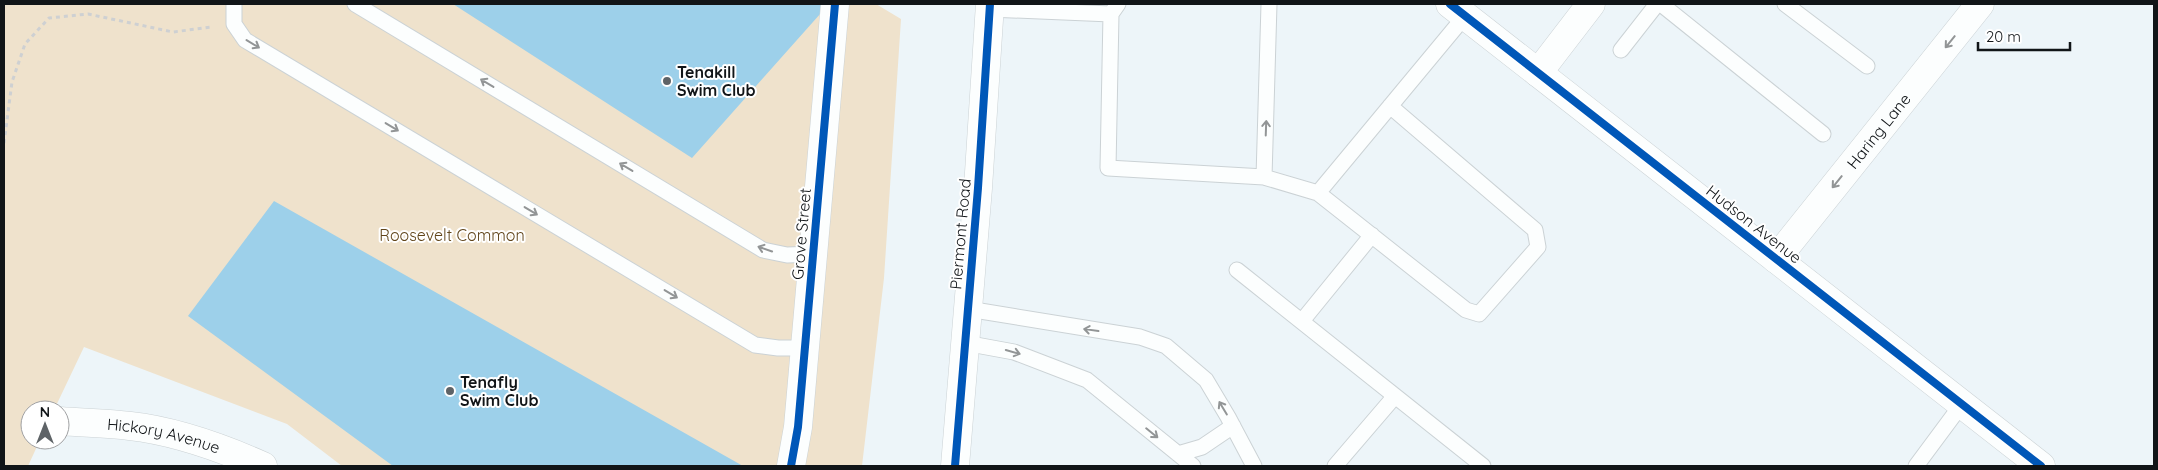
<svg xmlns="http://www.w3.org/2000/svg" width="2158" height="470" font-family="Quicksand,sans-serif">
  <style>
    .green { fill: #efe2cc }
    .water { fill: #9dd0ea }
    .lines { fill: none; stroke-linecap: round; stroke-linejoin: round }
    .service-casing { stroke: #cbd2d5; stroke-width: 17 }
    .minor-casing { stroke: #cbd2d5; stroke-width: 29 }
    .tertiary-casing { stroke: #cbd2d5; stroke-width: 29 }
    .path { stroke: #ced0d2; stroke-width: 3; stroke-dasharray: 4 4; stroke-linecap: butt }
    .service { stroke: #fcfefe; stroke-width: 15 }
    .minor { stroke: #fcfefe; stroke-width: 28 }
    .tertiary { stroke: #fcfefe; stroke-width: 28 }
    .cycleway-casing { stroke: #fff; stroke-width: 11 }
    .cycleway { stroke: #0057b8; stroke-width: 8 }
    .oneway { stroke: #929596 }
    .poi-dot { fill: #5e6367; stroke: #fff; stroke-width: 2 }
    .labels { text-anchor: middle; dominant-baseline: central; stroke-width: 4; stroke-linejoin: round; paint-order: stroke }
    .poi-label { font-size: 16px; font-weight: bold; fill: #111518; stroke: #fff; text-anchor: start }
    .street-label { font-size: 16px; fill: #111518; stroke: #fff }
    .park-label { font-size: 16px; fill: #61451a; stroke: #fff }
  </style>
  <rect width="100%" height="100%" fill="#edf5f9"/>
  <path class="green" d="M4,4H876L901,19L884,278L862,466H342L287,424L84,347L54,410H30V440H40L28,466H4Z"/>
  <path class="water" d="M453,4H829L692,158Z
    M274,201L743,466H393L188,316Z"/>
  <g class="lines">
    <defs>
      <path id="service" d="M234,4V24L245,40L755,345L778,348H805
        M355,4L763,250L787,255L813,254
        M1118,4L1111,14L1108,168L1264,177L1318,193L1465,16
        M1661,4L1823,134
        M1785,4L1867,66
        M989,9L1111,14
        M1621,50L1657,4
        M1264,177L1269,4
        M1318,193L1466,310L1479,314L1538,247L1535,230L1390,106
        M1237,270L1483,466
        M968,309L1140,337L1166,346L1206,380L1228,417L1254,466
        M1302,321L1372,235
        M965,343L1014,352L1087,380L1193,466
        M1178,454L1202,447L1233,426
        M1335,466L1395,396
        M1916,466L1962,404"/>
      <g id="minor">
        <path d="M1538,73L1591,4"/>
        <path id="s1" d="M1776,259L1980,4"/>
        <path id="s2" d="M60,421C83,423 107,423 130,426C176,431 220,447 263,466"/>
        <path d="M791,466L798,427L835,4"/>
      </g>
      <path id="tertiary" d="M1450,4L2041,466
        M955,466L978,188L990,4"/>
    </defs>
    <use href="#service" class="service-casing"/>
    <use href="#minor" class="minor-casing"/>
    <use href="#tertiary" class="tertiary-casing"/>
    <path class="path" d="M4,143L12,82L25,44L49,18L88,14L173,32L212,27"/>
    <use href="#service" class="service"/>
    <use href="#minor" class="minor"/>
    <use href="#tertiary" class="tertiary"/>
    <defs>
      <path id="cycleway" d="M1450,4L2041,466
        M791,466L798,427L835,4
        M955,466L978,188L990,4"/>
    </defs>
    <use href="#cycleway" class="cycleway-casing"/>
    <use href="#cycleway" class="cycleway"/>
  </g>
  <defs><path id="oneway-shaft" d="M-6 0H5M1.5-3L5.5 0L1.5 3" fill="none" stroke-width="1.6" stroke-linecap="round" stroke-linejoin="round" transform="scale(1.25)"/></defs>
  <g class="oneway">
    <use href="#oneway-shaft" transform="translate(1950 42) rotate(129)"/>
    <use href="#oneway-shaft" transform="translate(253 44) rotate(31)"/>
    <use href="#oneway-shaft" transform="translate(487 83) rotate(-149)"/>
    <use href="#oneway-shaft" transform="translate(392 127) rotate(31)"/>
    <use href="#oneway-shaft" transform="translate(1266 128) rotate(-88)"/>
    <use href="#oneway-shaft" transform="translate(626 167) rotate(-149)"/>
    <use href="#oneway-shaft" transform="translate(1837 182) rotate(129)"/>
    <use href="#oneway-shaft" transform="translate(531 211) rotate(31)"/>
    <use href="#oneway-shaft" transform="translate(765 249) rotate(-161)"/>
    <use href="#oneway-shaft" transform="translate(671 294) rotate(31)"/>
    <use href="#oneway-shaft" transform="translate(1091 330) rotate(-172)"/>
    <use href="#oneway-shaft" transform="translate(1013 352) rotate(16)"/>
    <use href="#oneway-shaft" transform="translate(1223 408) rotate(-121)"/>
    <use href="#oneway-shaft" transform="translate(1152 433) rotate(39)"/>
  </g>
  <g class="poi-dot">
    <circle cx="667" cy="81" r="5"/>
    <circle cx="450" cy="391" r="5"/>
  </g>
  <g class="labels">
    <g class="poi-label">
      <text x="677" y="72">Tenakill<tspan x="677" dy="18">Swim Club</tspan></text>
      <text x="460" y="382">Tenafly<tspan x="460" dy="18">Swim Club</tspan></text>
    </g>
    <g class="street-label">
      <text stroke="none"><textPath href="#s1" startOffset="164">Haring Lane</textPath></text>
      <text transform="translate(1754 224) rotate(38)">Hudson Avenue</text>
      <text transform="translate(801 234) rotate(-85)">Grove Street</text>
      <text transform="translate(960 234) rotate(-85)">Piermont Road</text>
      <text stroke="none"><textPath href="#s2" startOffset="105">Hickory Avenue</textPath></text>
    </g>
    <g class="park-label">
      <text x="452" y="235">Roosevelt Common</text>
    </g>
  </g>
  <rect width="2158" height="470" fill="none" stroke="#111518" stroke-width="10"/>
  <g transform="translate(45 425)"><circle r="24" fill="#ffffff" stroke="#a0a1a3"/>
  <path d="M0-4L9 19L0 12L-9 19Z" fill="#5e6367"/>
  <text y="-8" font-size="14" font-weight="bold" text-anchor="middle" fill="#111518">N</text>
  </g>
  <path d="M1978 42v8h92v-8" fill="none" stroke="#111518" stroke-width="2.5"/>
  <text x="1986" y="42" font-size="15" fill="#111518" stroke="#ffffff" stroke-width="4" paint-order="stroke">20 m</text>
</svg>
